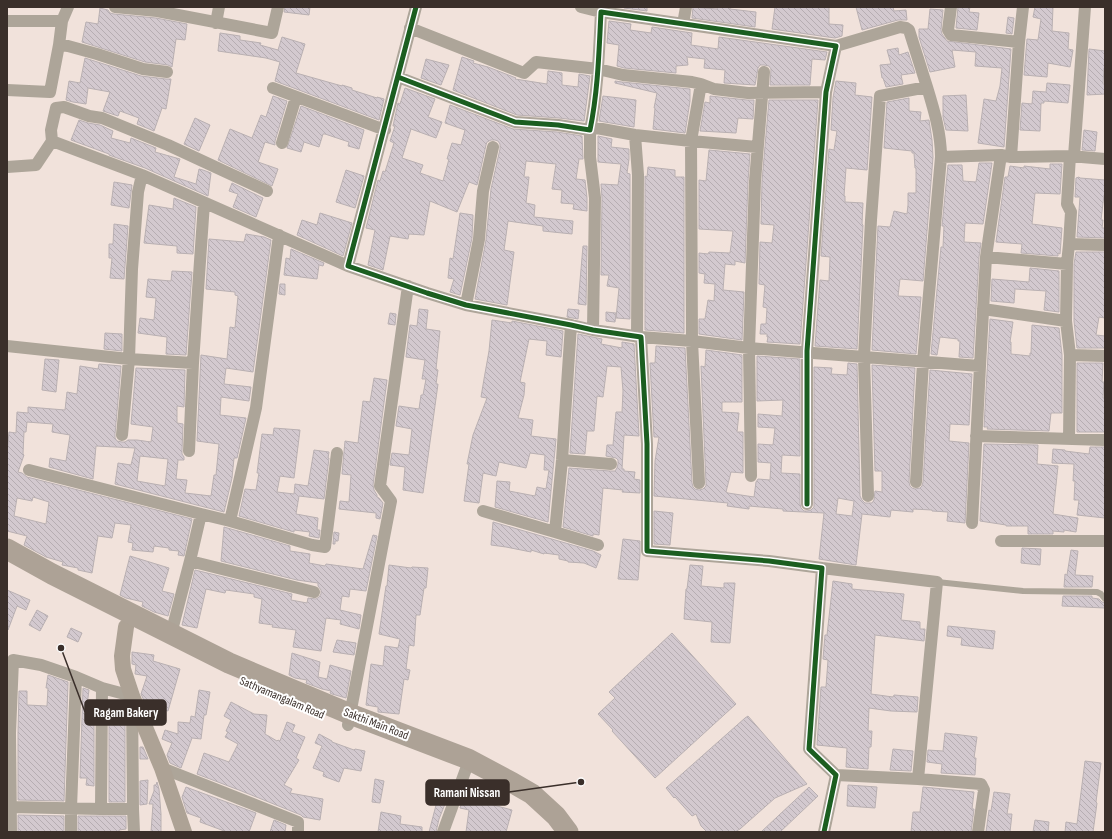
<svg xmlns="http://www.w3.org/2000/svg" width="1112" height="839" font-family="'Sofia Sans Condensed',sans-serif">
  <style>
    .building { fill: url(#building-back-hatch); stroke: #b9b0b2; fill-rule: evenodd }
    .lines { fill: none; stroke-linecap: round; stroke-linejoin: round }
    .lane { stroke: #ada599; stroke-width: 6 }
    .street { stroke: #ada599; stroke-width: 12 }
    .secondary { stroke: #ada295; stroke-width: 16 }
    .highway { stroke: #ada296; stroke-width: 21 }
    .cycleway-casing { stroke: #fff; stroke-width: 8 }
    .cycleway { stroke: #1b5e20; stroke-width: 5 }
    .labels { text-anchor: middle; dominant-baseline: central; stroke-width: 4; stroke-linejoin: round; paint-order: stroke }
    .street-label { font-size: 12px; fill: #3a2f2a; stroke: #fff }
    .leader { fill: none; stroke: #3a2f2a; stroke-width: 1.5 }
    .callout-dot { fill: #3a2f2a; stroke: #fff; stroke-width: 1.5 }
    .callout { fill: #3a2f2a; stroke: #3a2f2a; stroke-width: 1.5 }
    .callout-label { font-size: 13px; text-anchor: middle; font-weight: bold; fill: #fff }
  </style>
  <defs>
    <pattern id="building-back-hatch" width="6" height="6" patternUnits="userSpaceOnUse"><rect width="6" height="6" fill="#d3c9cf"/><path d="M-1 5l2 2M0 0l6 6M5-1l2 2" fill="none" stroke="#b6adb2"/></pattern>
  </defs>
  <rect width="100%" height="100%" fill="#f1e2db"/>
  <path class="building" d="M285,7H310L309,15L284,12Z
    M624,7H647V11L624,8Z
    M693,7L717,9L718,7H730V9L756,12L755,27L692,18Z
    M775,7H829V24L843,25L842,36L835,38L772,29Z
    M856,7H893L894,11L906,10L907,20H898L862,30Z
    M958,7H970L969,12L979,13L977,30L956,28Z
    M1035,7H1053L1052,31L1069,33L1068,49L1073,50L1070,67L1048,63L1047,77L1024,75L1027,39L1038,40L1041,19L1033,17Z
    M100,8L108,10L110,13L114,14L156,18L187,24L185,40L176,39L172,67L168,65L145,62L82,42L86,22L98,24Z
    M930,9L943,10L941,30L942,34L947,41L1011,49L1004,147L978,143L984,99L996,101L1000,86L1002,68L975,66L976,52L952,50L955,67L930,72L919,37V29H928Z
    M1008,17L1014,18L1012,34L1006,33Z
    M609,21L631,24L630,30L651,33L652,27L692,33L691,45L718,49L719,37L827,52L825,60L812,59L810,85H770L771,69L769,66L764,65H760L758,68L755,85L724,83L725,70L704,68L705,59L687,57L688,65L676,66V73L624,68L617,66L619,45L607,43Z
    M220,33L240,36V40L261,43L260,45L278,50L282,37L305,44L296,73L342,86V85L352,88V90L377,98V97L384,99L379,120L275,81L280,62L266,58L218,51Z
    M898,48L899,55L908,52L915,73L901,75L903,84L886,87L883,78H882L880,65L891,64L887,50Z
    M1089,49L1105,51V68H1104L1103,84H1105V94L1087,95Z
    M462,57L474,61L473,63L488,67L516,78L515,79L547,84L548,71L562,73V85L578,87L579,74L590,76L584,121L559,118L517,115L453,90Z
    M85,58L141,76L166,79H171L166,109L162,108L154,131L137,124L139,118L120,111L118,116L103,111L110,92L88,88L86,104L73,102L66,100L69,81L80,83Z
    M426,59L449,65L441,85L421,78Z
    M615,81L622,82L690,89V101L685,133L653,129L655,108H654L657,93L615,83Z
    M836,81L856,83L855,95L872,97L867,170L846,168L844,196H845V202L863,203L862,224L863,225L857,349L815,346L820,280L829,281L830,257L821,256L829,149L834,150L837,131L831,130L833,98Z
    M1047,83L1070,85L1068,103L1044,101V103H1041L1040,131L1020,130L1022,103L1032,104L1033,91L1046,92Z
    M405,88L435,99L428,117L442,122L436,138L411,129L402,158L423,165L420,173L443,181L449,159H447L452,143L461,145L465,130L445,123L450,105L513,129L557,132L582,136L583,159H579L576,179L585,180L587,198V211L573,209L574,204L561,203L562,190L552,189L556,164L526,161L524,177H529L526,203L535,205L534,217L573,221L572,234L543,231V226L508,221L504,250L514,252L507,305L475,299L486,240L491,189L500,149V144L498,141L495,140H491L487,142L486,145L477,185L469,182L457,212L430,201L424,235L409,234L408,239L390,236L383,270L368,265L375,230L366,228L378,180L380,181L383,171L385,172L394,143L390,141L395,126H393L398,103L400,104Z
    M966,95L968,131L946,130L943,117V96Z
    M273,96L287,101L275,141V145L265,142L258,162L278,169L272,186L218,160L230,129L252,138L261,115L266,117Z
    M603,96L636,100L634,127L599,121Z
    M710,96L747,100H754L753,119L738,118L736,133L700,131L705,102L710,103Z
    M909,98V111L921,112L920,121L929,120L932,140L933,157L923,281L900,279L898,296L921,297L916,354L872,350L878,226L890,227L894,211L907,214L908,205V193H916V168H915L914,153H912V151L884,148L887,102Z
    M769,100H818L800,344L767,342L768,337H767V334H760L761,324H766L767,308L763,307L765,285L759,284L760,242L772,243L774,225L761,224L762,181Z
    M301,106L364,130L359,149L348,146L349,142L325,134H323L319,147L304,142L301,152L287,148Z
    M195,118L210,125L199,151L184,144Z
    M79,120L88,123L100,125L113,131L111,138L130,143L131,138L156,148L155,152L180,159L174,177L196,184L199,169L203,170L211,173L208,196L145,168L109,155V154L71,140Z
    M1084,130L1097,132L1095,151L1082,150Z
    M598,136L612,139L611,147L629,149V159L627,173L630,174V319L616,318L619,288L607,286L609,275H601L602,198L601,184L618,185L621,164L598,162Z
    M709,150L750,154L748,181L745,263L735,261V265L725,264L723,290L744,292L742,340L699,334V319H705L708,300L714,301L715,284L704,283L705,274L699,273V253L708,254L709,252L730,253L733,231L699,229V180L706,181Z
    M979,163H992L983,224L965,223L964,242L981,243L979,257L973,358L959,357L960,341H958V339L940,337L937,355L931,354L941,247H943L944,226H942L948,165H962L963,181L976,182Z
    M1050,164H1062L1060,194L1035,193L1032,224L1062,228L1060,254L1058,253V256L1021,253L1022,244L996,242L1005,177H1008L1010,166L1024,168V166L1050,169Z
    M648,167L675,170V177H684V333L645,330V176L647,177Z
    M346,170L364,176L355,208L336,202Z
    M1079,177L1080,178L1105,180V195H1104L1101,220H1103L1102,228H1105V238L1077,237L1080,197H1075L1076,178Z
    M114,182L132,185L129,208L111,205Z
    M232,183L263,198L256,217L233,207L238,194L229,191Z
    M174,198L196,207L193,254L177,253V246L144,243L149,205L173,209Z
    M320,213L352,223L343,256L297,235L302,220L317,225Z
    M460,213L473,215L472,238L460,295L450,292L454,279L448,278L450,258L453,259Z
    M114,224L128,226L124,279L110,278L112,258H109V244H113Z
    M246,234L264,237L271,240L253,372L226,368L224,384L251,387L249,401L221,397L220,415L246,418L237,458H234L232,478L224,512L115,484L118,463L131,465L135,448L96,446L93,479L49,467L50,458L66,461L70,435L52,432L53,424L27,422L26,432H24L23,454L24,455L18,472L22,473L27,477L192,519L184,556L178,555L179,551L169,550V548L154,546L153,552L132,550L133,543L128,542L131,525L115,523L112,538L98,536L92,573L78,570V568L62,565L63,562L46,557L24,545L27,536L7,531V454L9,432L16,433L17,412L28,413V407L65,410L67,392L77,394L80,366L98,369L99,364L121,366L115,434V438L117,441L122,442H125L128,440H137L151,442L153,427L131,424L136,368L185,370L184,407L177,406V423L183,424L182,451V454L184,457V460H178L176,479L187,480L185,493L211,496L214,475H216L219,444L197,441L201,355L227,359L230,327L235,328L238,296L235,295V292L206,289L209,239L244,242ZM140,456L168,459L165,486L137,481ZM33,497L49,502L46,524L14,516L17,498L32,501Z
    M583,246H587L586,305L578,304Z
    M291,249L324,263L323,266L319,265L317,279L284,275L286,258L290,259Z
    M1076,252H1105V318L1099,317L1096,335L1105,336V348H1077L1074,321V264Z
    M1030,268L1059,271V312L1044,310L1046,291L1015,289L1014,303L991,301L992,279L1029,282Z
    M172,271L192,272L186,355L166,354L167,337L138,333L140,318L154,320L156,298L146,297L148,279L171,281Z
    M280,284H285V295L279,294Z
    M419,309L428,310L426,329L440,331L436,369L438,370L436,384H438L423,493L403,490L405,467L390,465L392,453L409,455L412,429L396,426L399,406L419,409L421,395H423L426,379H422L425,360L406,357L410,325L417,326Z
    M568,309L579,310L578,319L567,317Z
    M606,312L616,313L615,322L606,321Z
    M390,313L396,314L395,325L388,324Z
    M990,319L1013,322L1010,342H1011V354L1030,356V353H1031L1032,325L1059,328L1062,355V413H1051L1049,431L987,429L988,427H984Z
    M492,320L512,323V321L563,331L561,357L546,355L547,341L529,339L520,382L525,383L524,395L518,418L533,420L531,436L556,439L548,522L495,507L497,481L510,482L509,491L535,496L537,487L546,489L549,470H544L545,455L530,453L526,468L499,462L496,476L483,473L479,503L464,501L469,464H467L473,435L487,398L481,397L484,379L489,351Z
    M105,333L122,334V351L104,349Z
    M578,334L602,339L601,344L622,348V342L634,344L639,436L624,435L622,469H624V471L635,472L634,479L640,480V493L622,492L623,490L603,488L599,535L593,534V536L563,527L569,468L610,471H615L617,468L618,464V460L616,458L606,456L607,445H613L616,412H622L623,391L621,367L607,366L603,397L597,396L594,431H587L585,454L570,453Z
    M656,346L685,348L692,483L693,487L695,489L699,490L703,489L706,486V483L701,366L705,367L706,350L742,355V402H722V412L739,413L737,432H743V473L731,472L726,492L728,493L754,497L756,482L758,479L770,480L771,463L758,462V444L773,445L775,428L758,427V414L782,416L783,400L757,401V356L800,359V456L782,455L781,473L800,474V504L801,508L804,511H807L811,510L814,507V367L832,368L831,374L847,375L848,363L857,364L860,496L862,500L865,503H872L874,500L875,491L882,492V471H875L872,365L915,368L909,482L910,486L912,488L915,489L920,488L922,486L923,482L930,370L972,374L969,425L950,424L949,441L969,443L965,523L947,521L948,512L932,511V510L913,509V512L891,510L890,517L862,514L856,565L819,559L824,513L783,511V509L749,506V509L727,506L728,503L654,496L655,461L659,437H654L650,363H655ZM838,498L854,501L852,516L836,514Z
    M45,359L59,360L56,392L42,390Z
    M1077,363H1103L1102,382H1104L1103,398H1105V432H1077Z
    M374,378L387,380L373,485L374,490L377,495V497L379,498L383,503L380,519L376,518V513L339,509L340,501L349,502L351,475L342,474L345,441L358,443L363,401L370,402Z
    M274,428L300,430L294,478L280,476L277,492L294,494L295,484L308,486L314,450L329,452L328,458H329L324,499L299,496L296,514L318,518L317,530H320L319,538L309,536L310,532L294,530V532L239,516L245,489L256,490L259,473H257L262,434L273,435Z
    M984,444L1038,445L1037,464L1058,466L1053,514L1078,518L1076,532L1064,530V532L1053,531V534H1028V526H1006V525L980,521Z
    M1090,447H1105V518L1077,515L1079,500H1074L1075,481H1073L1074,464L1052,463L1053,449L1065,450V451L1089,454Z
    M654,511L673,513L670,545L654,544Z
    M493,522L593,551L601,555L596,568L584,563L568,562V561L559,559V555L544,553V554L531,550V552L506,547L491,545Z
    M224,527L290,546V551L310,554L309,563L325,566L326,564L363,569L373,535L377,536L366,591L350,589L349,597L342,596L340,610L361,615L359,629L340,624L341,620L326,618L321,651L293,647L296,630L272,627L273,625L259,623L262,599L254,597V594L226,590L225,593L206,589L197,628L182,625L195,570L292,594L291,600L307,603L308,598L316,599L319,597L321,594V590L318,586V583L297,580L221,561Z
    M334,532L339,533L338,541H335V544H333Z
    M623,539L640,541V555L638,580L618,579Z
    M1022,548L1041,549L1040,565L1021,563Z
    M1071,550L1078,551L1075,575L1093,576L1092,587H1064L1065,574L1067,575Z
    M130,556L169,568L162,591L174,594L168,616L154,612L142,606L143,602L126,598L120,595Z
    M389,565L411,568L412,567L428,568L426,588H424L420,615H416L414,646L409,645L406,669L410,670L408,680L404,679L399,714L378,712V707L366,705L371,664L383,666L385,646L398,648L400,639L379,634L386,586H387Z
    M690,565L703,566L701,586L724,588V583H735L730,643L711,642L712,622L684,619L686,589H687Z
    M833,581L852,584V589L904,594L901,620L920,622V629H925L924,641L875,635L871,694L893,697L894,695L918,697L917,712L891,711L869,708L868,731H872L871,747H869L868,769L846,767L847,748L817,745L821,687H826L828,660L823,659L825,635H827Z
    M7,590L30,600L26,610L17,606L8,630Z
    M1063,596H1092V598L1099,599L1102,602L1105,603V608L1062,606Z
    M37,610L48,616L40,631L29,625Z
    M948,626L995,631L993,649L961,645L962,638L947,636Z
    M71,628L82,633L78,642L67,637Z
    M672,633L736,704L655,778L612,731L613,730L598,714L615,698L609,692Z
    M337,640L356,643L354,655L333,652Z
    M132,652L154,655L153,661L180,669L168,711L146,705L141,694L147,676L135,674L136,665L132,664Z
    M292,653L320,662L318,677L327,679L330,665L351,671L346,698L332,694L330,693L331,691L322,689L306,683L307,680L295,678L289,675Z
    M48,675L68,682L64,801L18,800V733L19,691H27V705L47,706L48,688H46Z
    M83,688L89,690L87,705H94V786L86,785L87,778H80Z
    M199,690L210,692L206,715H204L201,739L192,738L181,768L170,763L167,755L172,743L162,739L165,730L178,734V722L190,723L191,716L195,717Z
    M231,702L254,714L267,715L265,734L277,741L278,740L280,741L287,722L295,725L292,732L305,737L296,758L299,760L284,785L292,789L290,793L323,799L320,820L303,817L301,815L239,790L231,787L197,774L204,753L229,762L238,744L225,737L228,732L226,731L231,720L224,716Z
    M118,703L125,704V802H109V720H116Z
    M748,716L807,784L775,798L740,829L735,832H707L701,826L696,814L692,816L675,797L674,798L666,788L745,718Z
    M945,733L977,737L974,758H976L975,775L941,773L942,764L927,762L928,750L943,751Z
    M319,734L332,741V742L354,750L355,749L365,751L361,771L344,768L339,782L323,776L324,772L313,768L322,746L315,743Z
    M140,747H143L148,759H140Z
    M893,749L913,751L911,771L890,770Z
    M1085,761L1101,763L1096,802L1097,803L1093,832H1065L1066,822L1077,824Z
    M375,779L384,781L380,803L372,802Z
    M148,780L147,804L140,805V781Z
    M157,782L159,789L161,814V832H151L153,804H149L154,791V785H156Z
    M848,785L877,787L875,808L847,806Z
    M441,786L451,789L439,819L436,832H429Z
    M186,787L256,813L249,832H227L200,822L201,818L187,813L182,797Z
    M809,787L818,796L780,832H761Z
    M923,787L974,792L972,809H974L971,832H911L913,812H920Z
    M466,790L477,792L476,798L486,800V803L512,810L506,832H466L469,810L460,808Z
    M994,792L1010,794L1007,814H1012L1010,832H986L989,810L991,811Z
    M381,812L401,816L400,824L422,827V832H378Z
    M18,815L64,816V832H18Z
    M78,816H126V829L119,830V832H78Z
    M274,820L286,825L285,832H270Z
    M1035,820L1049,822L1048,832H1033Z"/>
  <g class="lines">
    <path class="lane" d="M937,582L1023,591L1097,592L1101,594L1105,599"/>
    <path class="street" d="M115,7L157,11L272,33L278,7
      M416,7L348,266L427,293L466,305L571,325L593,330L641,337L647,444V551L769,561L822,568L809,749L836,775L824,832
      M581,7L601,12
      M951,7L948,30L951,35L1019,42
      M7,21H62L68,7
      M216,23L219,7
      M683,24L686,7
      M410,28L524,73L536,62L598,69L623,75L692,82L701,84L691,141L692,341L699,483
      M59,45L68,46L97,54L143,69L167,72
      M836,46L900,27L906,28L909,30L927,87
      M398,77L515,122L558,125L590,130C598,91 599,51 601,12L836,46L826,92L807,351V504
      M701,84L714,89L748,93L826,92
      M273,88L385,130
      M7,90L50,92L59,45L62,21
      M591,127L635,135L691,141L757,147
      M590,130V157L595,198L593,330
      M635,135L638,175L637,337
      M52,141L51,130L56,108L64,107L89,116L102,118L168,145L267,191
      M282,143L296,97
      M1074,156L1085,7
      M1011,157L1019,42L1023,7
      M7,167L36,165L52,141L142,175L348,266
      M1069,244L1071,212L1067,204L1070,156
      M986,257L1001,155
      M1067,264L1066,321L1070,355L1069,439
      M466,305L479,239L483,191L493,147
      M983,309L1066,321
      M641,337L692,341L749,348L980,366L986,257L1067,264L1069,244L1105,245
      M7,346L129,359L193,363L204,203
      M1070,355L1105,356
      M122,435L129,359L132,269L138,192L142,175
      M976,436L1105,440
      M189,451L193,363
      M562,460L611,464
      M29,470L201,514
      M751,476L749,348L755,181L764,72
      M916,482L923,362L941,157
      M868,496L864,357L871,220L880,96L927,87C934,110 941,133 941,157L1001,155L1011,157L1070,156L1105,159
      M483,511L555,532L562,460L571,325
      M230,521L312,545L325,547L337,453
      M972,523L980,366
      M555,532L598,545
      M1001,541H1105
      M190,561L314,592
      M822,568L937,582L918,779L836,775
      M171,634L190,561L201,514L230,521L256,408L279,235
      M348,725L391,501L380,486L408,286
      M162,768L298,822V832
      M918,779L981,784L984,790L978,832
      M11,807L101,809H133L134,832
      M101,809L102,688
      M11,832L10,733L13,660L41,665L76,677L102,688L132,696L133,809
      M71,832V808L76,677
      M443,832L466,769"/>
    <path class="secondary" d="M126,627L122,656L123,669L132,696L162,768L184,832"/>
    <path class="highway" d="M7,549L52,574L229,663L350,714L468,759L513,783L532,794L556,816L568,832"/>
    <defs>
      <path id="cycleway" d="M416,7L348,266L427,293L466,305L571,325L593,330L641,337L647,444V551L769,561L822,568L809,749L836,775L824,832
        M398,77L515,122L558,125L590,130C598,91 599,51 601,12L836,46L826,92L807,351V504"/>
    </defs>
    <use href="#cycleway" class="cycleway-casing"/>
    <use href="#cycleway" class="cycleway"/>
  </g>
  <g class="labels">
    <g class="street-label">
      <text transform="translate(282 698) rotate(23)">Sathyamangalam Road</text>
      <text transform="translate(376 724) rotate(21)">Sakthi Main Road</text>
    </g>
  </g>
  <path class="leader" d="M61 648L85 712M581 782L509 792"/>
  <g class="callout-dot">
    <circle cx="61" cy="648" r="4"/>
    <circle cx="581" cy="782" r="4"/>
  </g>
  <g class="callout">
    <rect x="85" y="700" width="81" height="25" rx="4"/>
    <rect x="426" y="780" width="83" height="25" rx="4"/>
  </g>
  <g class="callout-label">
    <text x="126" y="717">Ragam Bakery</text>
    <text x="467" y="797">Ramani Nissan</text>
  </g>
  <rect width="1112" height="839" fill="none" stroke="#3a2f2a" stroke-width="16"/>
</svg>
